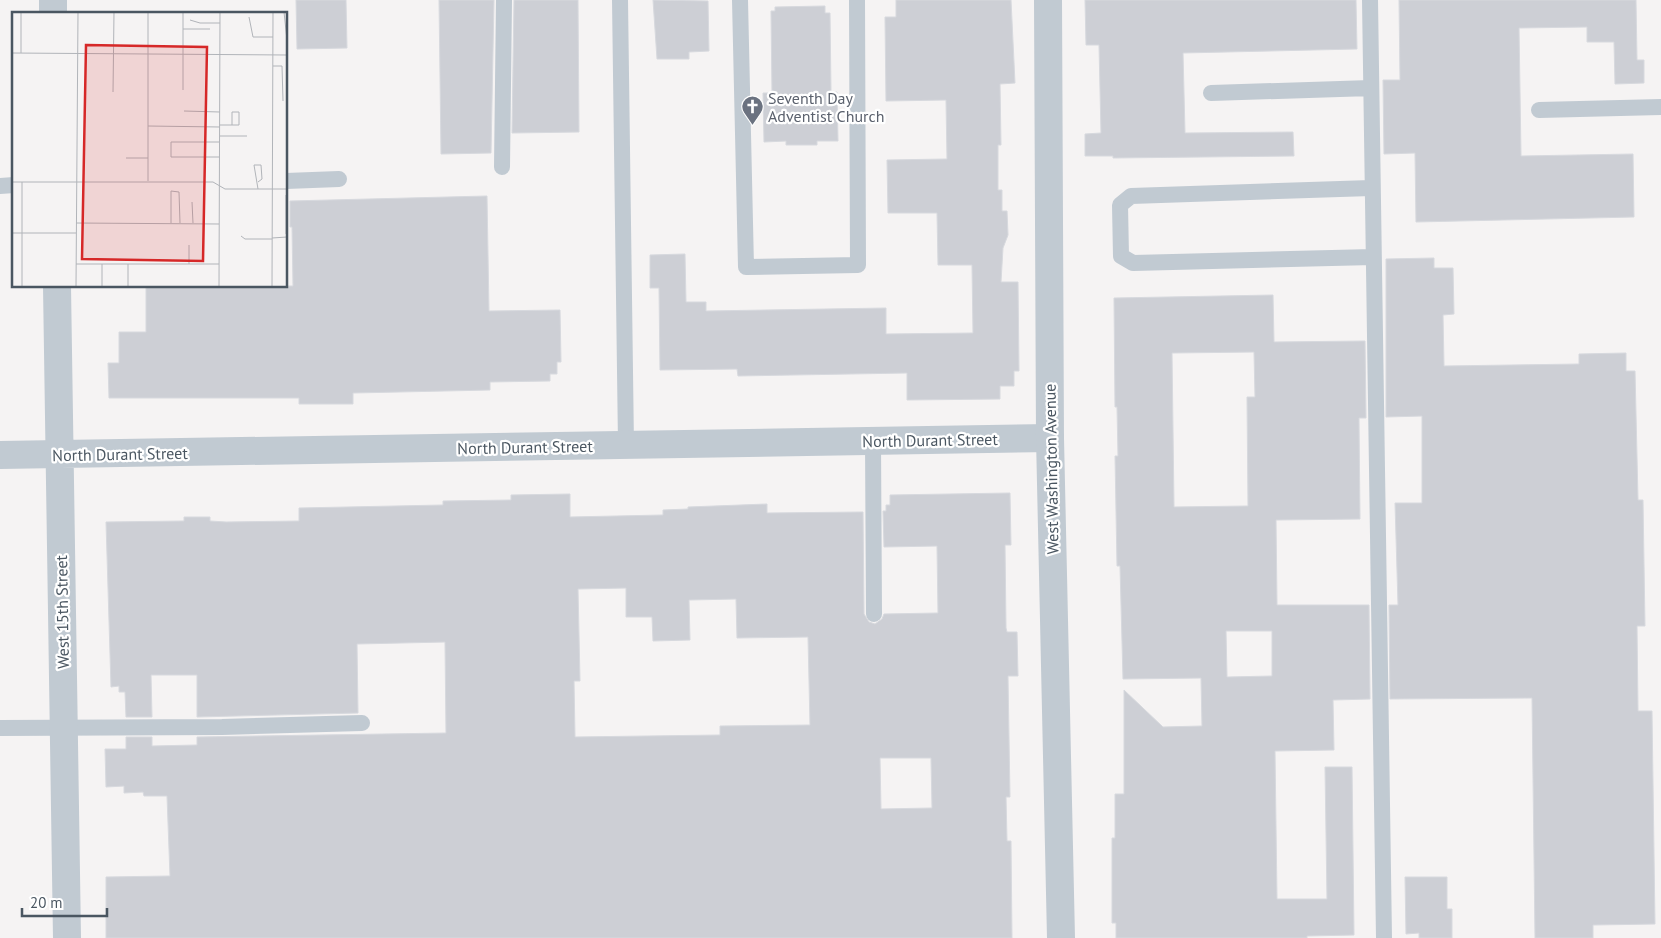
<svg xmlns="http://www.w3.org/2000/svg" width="1661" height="938" font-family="'PT Sans',sans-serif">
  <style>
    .building { fill: #cdcfd5; stroke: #d7d9de; fill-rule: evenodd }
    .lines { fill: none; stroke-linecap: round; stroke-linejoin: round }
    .service { stroke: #c1cad2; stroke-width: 16 }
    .minor { stroke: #c1cad2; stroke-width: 28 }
    .tertiary { stroke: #c1cad2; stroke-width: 28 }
    .labels { text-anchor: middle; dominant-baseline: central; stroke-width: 4.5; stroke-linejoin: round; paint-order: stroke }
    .worship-label { font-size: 16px; fill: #5b616d; stroke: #fff; text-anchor: start }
    .street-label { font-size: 16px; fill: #4a5661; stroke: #fff }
    .inset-road { fill: none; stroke: #b1b4b9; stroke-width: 1 }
    .view { fill: #d62828; fill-opacity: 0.15; stroke: #d62828; stroke-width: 2.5 }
    .inset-edge { fill: none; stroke: #4a5661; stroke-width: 2.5 }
  </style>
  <rect width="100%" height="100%" fill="#f5f3f3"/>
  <path class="building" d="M296,0H346L347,48L297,49Z
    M439,0H494L491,153L441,154Z
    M514,0H578L579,132L512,133Z
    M653,0L708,1L709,51L689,52V59H657Z
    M896,0H1011L1015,83L1000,84L1001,145H998V190H1002V211H1007L1008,235L1003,248L1001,282H1018L1019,371H1014V386H1000V399L907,400V373L738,376L737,369L660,370L659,288H650V255L685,254L686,302H706V311L886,308V334L973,333L972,265H938L937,213H888L887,160L947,159L946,100L886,101L885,17H896Z
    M1085,0H1356L1357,49L1183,53L1185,133L1293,132L1294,156L1113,158V156H1085V134L1101,133L1099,45H1086Z
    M1399,0H1636L1637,60H1644V83L1615,84L1614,42H1587V27L1519,28L1521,156L1633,154L1634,217L1416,222L1415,153L1384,154L1383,80H1400Z
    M825,6V13H830L831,92H837L838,141H817V145H786V141L764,142L763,93H772L771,11H775V7Z
    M487,196L489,311L560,310L561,362H557V374H550V381L490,382V390L353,393V404H299V398H109L108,363H119V332H146V286H293L292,227H290V201Z
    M1434,258V268H1453L1454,314L1443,315L1444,366L1579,364V354L1626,353V371H1635L1638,500H1643L1645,626H1637L1638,711H1652L1655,924L1593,925V938H1535L1532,698L1390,699L1389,605H1398L1395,503H1422V416L1386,417V259Z
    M1273,295L1274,342L1365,341L1366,418H1359L1360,519L1276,520L1277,605H1369L1370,699L1333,700L1334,750L1275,751L1277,899H1327L1325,767H1352L1354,935L1307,936V938H1116V923H1112V838H1115V794H1124V690L1163,727L1202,726L1201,678L1123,679L1120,566H1117L1115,456H1118L1117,407H1115L1114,298ZM1254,352L1255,397H1247L1248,506L1174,507L1172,353ZM1226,631H1272V676L1227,677Z
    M1010,493L1011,545H1005L1006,628L1007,632H1017L1018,676H1008L1010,797H1006L1007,841H1011L1012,938H106V877L170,876L167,796H144L143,792L124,793V786L106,787L105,749H126V737H152V746L197,745V737L446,733L445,642L357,644L358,713L197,717V675H151L152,717H126L125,692H119V686L111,687L106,522L184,521V517H210V521L226,522L299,521V508L443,505V501L511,500V495L570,494V517L663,515V510L688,509V507L767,504V513L863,512L864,614L869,622L875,624L882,619L884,614L938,613L937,546L884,547L883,511H886V505H890V495ZM626,588V617H652L653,641L690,640L689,600L736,599L737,638L808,637L810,725L720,726V735L575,737L574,681H580L578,589ZM880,758H931L932,808L881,809Z
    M1405,877H1447V909H1452V938H1419V933L1406,934Z"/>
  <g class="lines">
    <path class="service" d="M620,0L626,445
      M740,0L746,267L858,265L857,0
      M1370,0L1384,938
      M1211,93L1371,88
      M1539,110L1661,107
      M502,167L504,0
      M286,181L339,179
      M0,186L14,185
      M1371,188L1131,196L1120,205L1121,256L1133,263L1373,257
      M873,441L874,614
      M0,728L222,727L362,723"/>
    <path class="minor" d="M53,0V14
      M57,286L67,938
      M0,455L1050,438"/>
    <path class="tertiary" d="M1048,0L1050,438L1061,938"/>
  </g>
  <defs>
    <symbol id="church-pin" viewBox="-11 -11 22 30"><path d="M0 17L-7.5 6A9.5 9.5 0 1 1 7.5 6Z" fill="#6b7280" stroke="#fff"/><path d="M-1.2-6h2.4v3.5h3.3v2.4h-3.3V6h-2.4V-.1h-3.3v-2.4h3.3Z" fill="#fff"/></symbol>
  </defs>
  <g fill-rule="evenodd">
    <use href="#church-pin" x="740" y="94" width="25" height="34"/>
  </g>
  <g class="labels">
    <g class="worship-label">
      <text x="768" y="98">Seventh Day<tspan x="768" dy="18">Adventist Church</tspan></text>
    </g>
    <g class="street-label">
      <text transform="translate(930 440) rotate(-1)">North Durant Street</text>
      <text transform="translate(525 447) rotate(-1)">North Durant Street</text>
      <text transform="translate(120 454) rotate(-1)">North Durant Street</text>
      <text transform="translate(1051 469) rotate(-91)">West Washington Avenue</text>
      <text transform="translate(62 612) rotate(-91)">West 15th Street</text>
    </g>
  </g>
  <g transform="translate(12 12)">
    <rect width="275" height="275" fill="#f5f3f3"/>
    <path class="inset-road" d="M272,0L275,28M237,5L241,25H261M178,8L188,11H208M171,17H198M0,41L275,43M9,41V0M261,54H270L271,89M171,78V0M101,80L102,0M172,99L208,100M208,113H227V100H220V113M136,114L208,115M208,124H235M208,145H159V130H208M114,146H136M136,169V0M0,170H201L213,177H275M246,170L250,167L249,153H242L246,177M180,190L181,211M64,211L207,212M159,211V179L167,180L168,211M0,221H64M274,222V183M229,224L233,227H260M260,226L275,225M177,233V252M64,252H207M10,275V170M64,275L66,0M90,275V252M116,275V252M207,275L208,0M260,275L261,0"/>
    <path class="view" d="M74,33L195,35L191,249L70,247Z"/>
    <rect width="275" height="275" class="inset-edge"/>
  </g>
  <path d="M22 908v8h85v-8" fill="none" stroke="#4a5661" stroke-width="2.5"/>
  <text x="30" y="908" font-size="15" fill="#4a5661" stroke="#ffffff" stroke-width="4" paint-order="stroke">20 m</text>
</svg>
